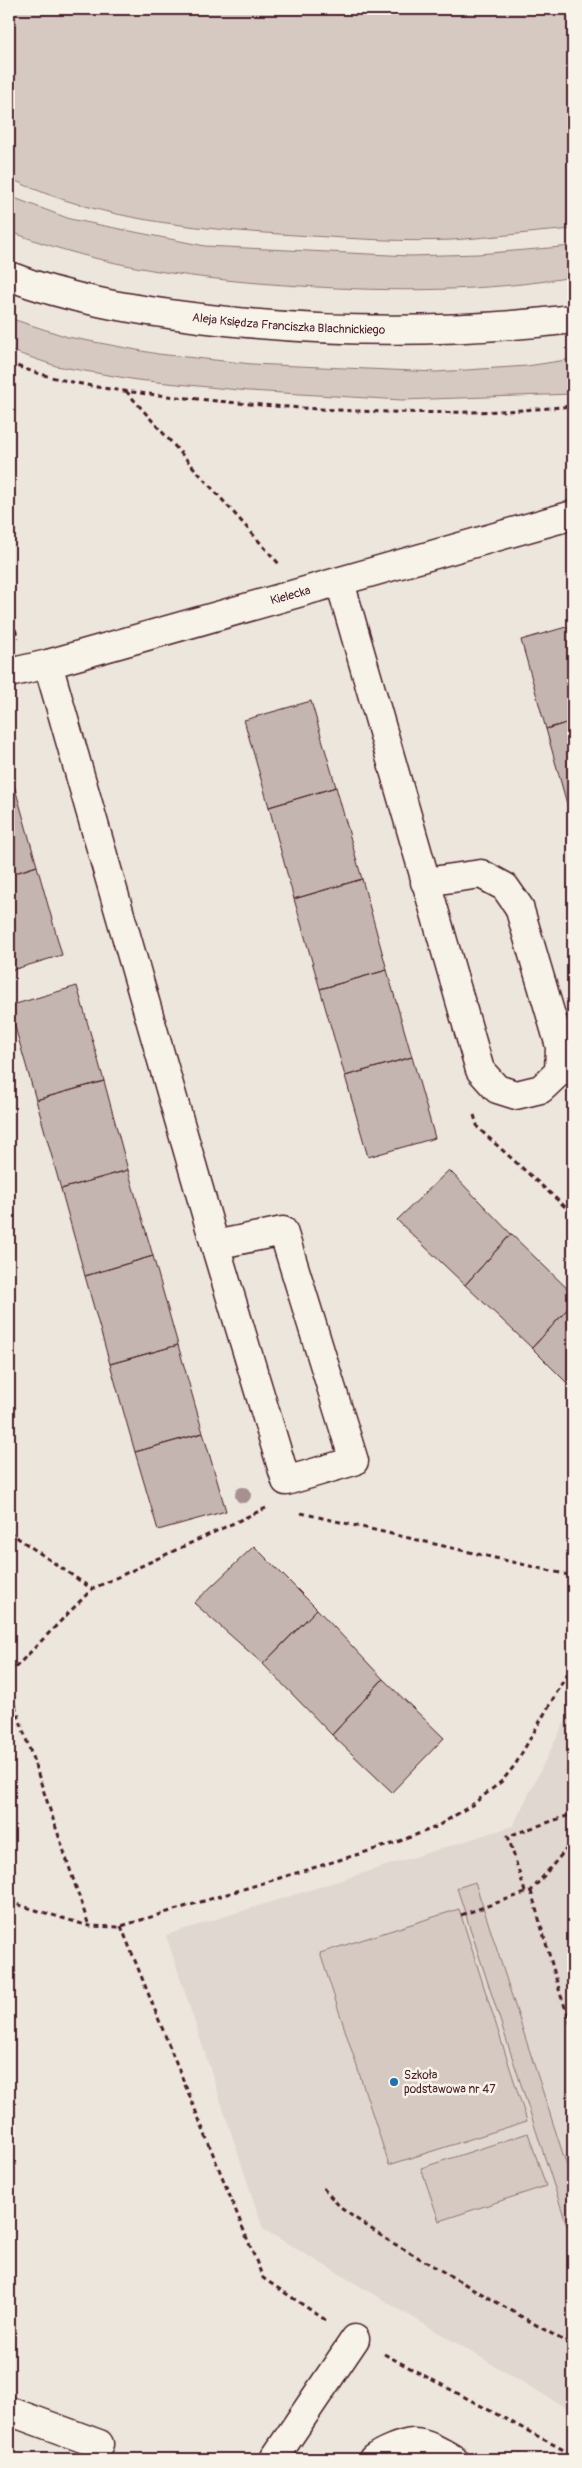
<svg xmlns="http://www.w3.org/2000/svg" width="582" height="2468" font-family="Pangolin,sans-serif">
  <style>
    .built { fill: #e0d7d0 }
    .green { fill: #d5c9c2; stroke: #907476 }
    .building { fill: #c4b5b0; stroke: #4a1f2b }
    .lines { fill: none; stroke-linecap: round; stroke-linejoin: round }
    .minor-casing { stroke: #4a1f2b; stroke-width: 31 }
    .path { stroke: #4a1f2b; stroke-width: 3; stroke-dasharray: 5 4; stroke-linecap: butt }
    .minor { stroke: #f7f3e8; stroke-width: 28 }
    .tree { fill: #a69090 }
    .poi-dot { fill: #1f6fb2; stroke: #f7f3e8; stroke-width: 2 }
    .labels { text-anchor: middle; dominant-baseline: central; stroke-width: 5; stroke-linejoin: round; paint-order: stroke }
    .street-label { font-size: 12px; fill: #4a1f2b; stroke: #f7f3e8 }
    .poi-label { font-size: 12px; fill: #4a1f2b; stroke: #f7f3e8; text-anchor: start }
  </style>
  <rect width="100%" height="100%" fill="#ece6dd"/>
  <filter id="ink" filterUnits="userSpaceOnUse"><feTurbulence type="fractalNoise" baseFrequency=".02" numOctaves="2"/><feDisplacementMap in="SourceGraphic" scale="10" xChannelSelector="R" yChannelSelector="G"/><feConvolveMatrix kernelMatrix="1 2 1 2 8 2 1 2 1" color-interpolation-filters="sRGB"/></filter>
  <g filter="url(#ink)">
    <path class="built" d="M573,1705V2412L263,2229L166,1935L513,1826Z"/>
    <path class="green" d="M9,9H573V229C533,232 493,237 452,240C406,242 358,239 312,236C210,230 103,223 9,178Z
      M9,196L70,219L205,246L410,256L478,254L573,246V277C483,292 392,292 301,286C201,280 103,268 9,231Z
      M9,318L68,337L158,354L252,364L436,372L527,366L573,359V394L402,400L249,391L137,380L56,366L9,350Z
      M475,1882L573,2185V2244L457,1888Z
      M459,1909L527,2121L389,2165L320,1953Z
      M528,2133L546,2186L439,2221L421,2168Z"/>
    <path class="building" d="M573,625V721L546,729L521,640Z
      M311,701L336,787L269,807L244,720Z
      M573,721V810L569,811L546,729Z
      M13,781L37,866L9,875V782Z
      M336,787L362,879L294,899L269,807Z
      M37,866L62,955L9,971V875Z
      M362,879L387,970L320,989L294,899Z
      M387,970L412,1057L345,1076L320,989Z
      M77,986L104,1081L36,1100L9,1006Z
      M412,1057L435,1138L368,1157L345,1076Z
      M104,1081L128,1170L61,1189L36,1100Z
      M128,1170L153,1256L85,1276L61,1189Z
      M449,1170L511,1234L465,1285L397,1220Z
      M511,1234L573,1294V1303L532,1348L465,1285Z
      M153,1256L178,1345L110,1364L85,1276Z
      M573,1303V1389L532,1348Z
      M178,1345L203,1433L135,1452L110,1364Z
      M203,1433L226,1511L158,1530L135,1452Z
      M254,1546L317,1609L263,1664L194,1603Z
      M317,1609L383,1679L332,1735L263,1664Z
      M383,1679L444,1738L392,1792L332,1735Z"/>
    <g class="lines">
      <defs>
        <g id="minor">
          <path id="s1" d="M9,276C70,300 136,310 200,318C324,333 449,334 573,319"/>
          <path d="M340,582L480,1070L497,1089L516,1095L541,1089L559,1072L560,1046L519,907L505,887L481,874L425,882"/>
          <path d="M48,664L215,1245L286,1481L354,1461L283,1231L215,1245"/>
          <path id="s2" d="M9,673L48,664L573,515"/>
          <path d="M9,2411L99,2444"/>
          <path d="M274,2459L355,2339"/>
          <path d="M373,2459C382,2452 401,2444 413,2443C425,2442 443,2453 453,2459"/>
        </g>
      </defs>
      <use href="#minor" class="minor-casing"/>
      <path class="path" d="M9,363C68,387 135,393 198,399C322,412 449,418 573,406
        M126,391L279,564
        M9,612L18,638
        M474,1115L478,1128L573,1214
        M301,1513L573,1576
        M9,1532L92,1589
        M9,1674L92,1589L266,1508
        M9,1688L89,1926
        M531,1891L561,1996L573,2029
        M525,1892L508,1836L573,1814
        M9,1902L89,1926L118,1927L392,1844L436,1827L472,1805L502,1781L515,1765L573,1664
        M461,1915L531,1891L573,1841
        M121,1926L263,2278L327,2321
        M323,2188L342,2209L386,2239L573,2346
        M384,2354L573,2455"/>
      <use href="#minor" class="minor"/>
    </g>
    <circle class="tree" cx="243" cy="1495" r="8"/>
  </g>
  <circle class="poi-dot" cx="394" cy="2082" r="5"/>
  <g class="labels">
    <g class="street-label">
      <text stroke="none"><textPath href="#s1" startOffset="285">Aleja Księdza Franciszka Blachnickiego</textPath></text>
      <text stroke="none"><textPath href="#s2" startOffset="292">Kielecka</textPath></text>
    </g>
    <g class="poi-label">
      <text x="404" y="2075">Szkoła<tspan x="404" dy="14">podstawowa nr 47</tspan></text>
    </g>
  </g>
  <rect width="582" height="2468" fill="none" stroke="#f7f3e8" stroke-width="30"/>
  <rect x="15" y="15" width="552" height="2438" fill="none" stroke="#4a1f2b" stroke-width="2" filter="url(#ink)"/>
</svg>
